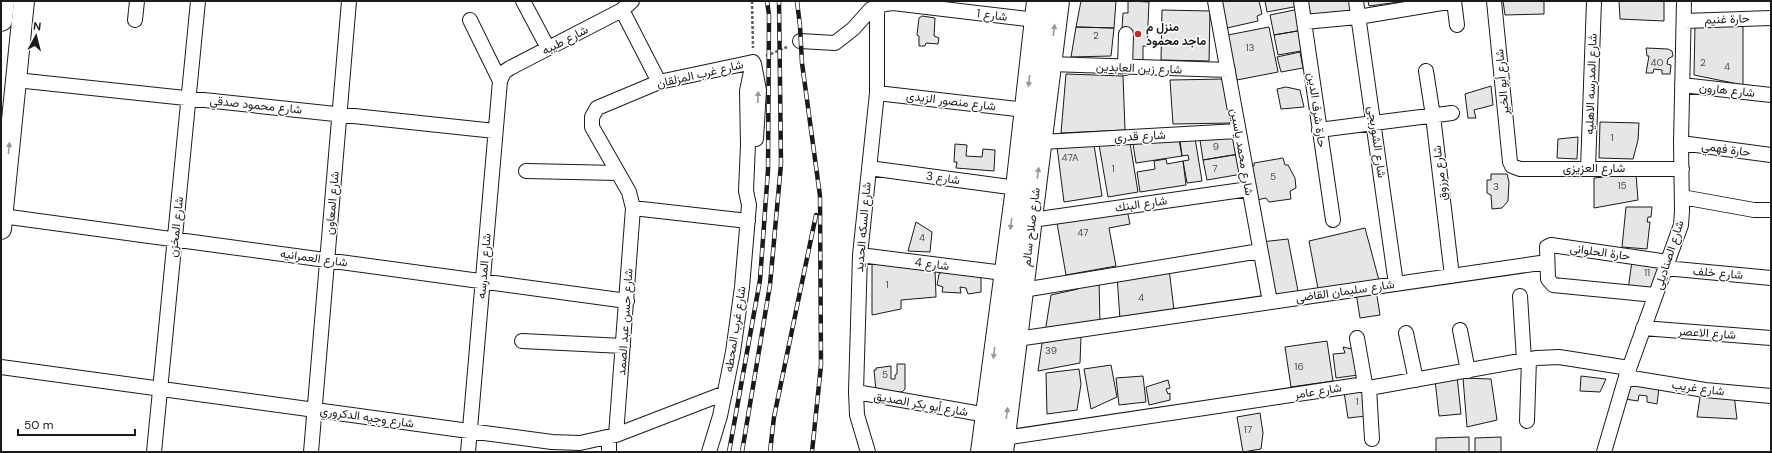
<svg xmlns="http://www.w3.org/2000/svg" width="1772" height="453" font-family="'DM Sans',Vazirmatn,sans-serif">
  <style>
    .building { fill: #e6e6e6; stroke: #1a1a1a }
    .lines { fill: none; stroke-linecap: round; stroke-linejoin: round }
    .street-casing { stroke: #1a1a1a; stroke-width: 16 }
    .secondary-casing { stroke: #1a1a1a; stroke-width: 22 }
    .highway-casing { stroke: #1a1a1a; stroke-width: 24 }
    .path { stroke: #5f5f5f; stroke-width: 2.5; stroke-dasharray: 3 2; stroke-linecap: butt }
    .street { stroke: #fff; stroke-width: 14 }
    .secondary { stroke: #fff; stroke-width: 20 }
    .highway { stroke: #fff; stroke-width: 22 }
    .rail-casing { stroke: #1a1a1a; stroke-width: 4.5 }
    .rail { stroke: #fff; stroke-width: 3; stroke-dasharray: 9; stroke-linecap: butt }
    .oneway { fill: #989898 }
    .poi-dot { fill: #c62828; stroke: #fff; stroke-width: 1.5 }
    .labels { text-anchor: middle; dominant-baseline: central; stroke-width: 3; stroke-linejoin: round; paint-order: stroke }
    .number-label { font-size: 10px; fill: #4d4d4d }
    .street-label { font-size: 12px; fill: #1a1a1a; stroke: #fff }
    .poi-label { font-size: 12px; font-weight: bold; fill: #1a1a1a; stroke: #fff; text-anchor: start }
  </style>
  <rect width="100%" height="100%" fill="#fff"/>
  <path class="building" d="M1081,1H1116L1114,28L1076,27Z
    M1128,1L1149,2L1147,46H1143V64H1131L1122,28L1123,13H1128Z
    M1221,1H1259L1262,14L1257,16L1258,21L1227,28Z
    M1265,1H1298L1299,6L1267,12Z
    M1304,1H1351L1353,11L1307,19Z
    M1368,1H1407L1369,6Z
    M1503,1H1544V14L1505,15Z
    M1619,1H1664V21L1620,19Z
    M1299,9L1303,30L1274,35L1270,15Z
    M1162,10L1210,11L1209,61L1161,60Z
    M922,16L935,18L934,36L939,38L938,44L926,43L925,46H919V36L917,35L919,18Z
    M1695,24L1743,26V85L1694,75Z
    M1076,27L1114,28L1111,56L1071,57Z
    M1269,27L1278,72L1237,80L1228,35Z
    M1303,30L1307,50L1278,55L1274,35Z
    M1646,48L1668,49L1672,51L1673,56L1668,59L1667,64L1671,65L1670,74H1662V70L1654,69L1653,73H1646L1649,56H1647Z
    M1300,52L1303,68L1281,72L1277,57Z
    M1066,74L1123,76L1125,130L1061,133Z
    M1225,79L1232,123L1173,124L1170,80Z
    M1491,86L1493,105L1474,110L1476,118H1468L1465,94Z
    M1286,87L1300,90L1304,107L1281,109L1277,89Z
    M1600,122L1639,123L1638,140L1633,159L1599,158Z
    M1236,134L1239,154L1203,160L1200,140Z
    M1578,137L1577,159L1557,158L1558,139Z
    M1195,138L1202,181L1187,183L1183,161L1189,160L1188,155L1182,156L1180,140Z
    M1179,140L1182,156L1136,163L1133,144Z
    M1130,143L1138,192L1108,197L1099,145Z
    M955,144L967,145L966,156L982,157L983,149L995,150L994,171L956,168L957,162H954Z
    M1094,145L1102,196L1064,202L1057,147Z
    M1239,154L1242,174L1207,180L1203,160Z
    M1283,158L1285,165H1288L1295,178L1296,188L1290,191L1291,199L1269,202L1266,198L1257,200L1251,167L1254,166V163Z
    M1166,159L1167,164L1183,161L1186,185L1140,192L1137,172L1155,169L1154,161Z
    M1491,174H1507L1509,182L1508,201L1502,208L1492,209L1491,195L1487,193V180H1491Z
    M1636,174L1638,200L1594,208V178Z
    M1626,207H1652L1651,217H1648L1647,222H1650L1647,249L1622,247Z
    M1127,210L1130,224L1109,228L1116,266L1066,275L1057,223Z
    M916,222L932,232L930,252L908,251Z
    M1365,228L1380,284L1319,294L1309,241Z
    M1288,239L1299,296L1272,301L1261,242Z
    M1632,261L1661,263L1655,290H1628Z
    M872,263L935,270L936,297L901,300V309L872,315Z
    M1169,269L1174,310L1120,320L1117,275Z
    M943,271L981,276V292L968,294L966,288L960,287L961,293L942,292L943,287L937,285L939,274Z
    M1099,280L1100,325L1045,332L1051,295L1078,289V283Z
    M1376,290L1380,315L1360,318L1356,293Z
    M1081,336L1080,363L1038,371L1042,343Z
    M1327,341L1333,381L1291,387L1285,347Z
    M1343,347L1352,349L1358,375L1336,378L1333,354L1345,353Z
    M897,364H905V389L902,392L876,391L874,370H876V368L891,366V379H895V375L897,374Z
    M1111,365L1117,397L1091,409L1084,369Z
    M1079,369L1081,384L1077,410L1047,414L1046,373Z
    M1143,376L1146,402L1119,405L1116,378Z
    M1457,376L1461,414L1439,416L1435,380Z
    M1581,376L1606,379L1600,392L1580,391Z
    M1463,378L1491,379L1497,420L1467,427Z
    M1168,380L1170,388L1166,389L1168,394L1170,393V400L1149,405L1146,387Z
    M1627,381L1659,388L1657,404L1647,402V396L1639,395L1638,401L1625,399Z
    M1367,389L1366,416L1348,418L1344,392Z
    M1701,391L1734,395L1737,419L1697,417Z
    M1260,413L1263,433L1261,449L1243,452L1237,417Z
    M1469,437V452H1436V438Z
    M1501,437V452H1475V438Z"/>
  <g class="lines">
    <defs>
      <path id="street" d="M523,1L548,48
        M1215,1L1270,302
        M1301,1L1333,220
        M1356,1L1396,284
        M1454,1L1457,25
        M1494,1L1510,162L1512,166L1520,169H1682
        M622,10L659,82
        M135,20L137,1
        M470,20L500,81
        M1684,21L1771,18
        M1304,22L1358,17L1454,1
        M800,41L835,43L853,29L871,9L885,4L893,3L1036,20
        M754,64L759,90L756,139
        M1050,64L1228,70
        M1125,68L1126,34
        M1426,71L1433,116L1452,276
        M16,80L495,131
        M1682,85L1771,95
        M877,93L1026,110
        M1319,130L1452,113
        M1042,142L1238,131
        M1681,143L1771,155
        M869,168L1017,188
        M1588,168L1594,1
        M526,171L618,173
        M1682,197L1754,210H1771
        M633,208L748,221
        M2,216L627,301
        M1032,220L1249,189
        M860,255L1004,273
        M1665,268L1771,278
        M1023,290L1260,251
        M1655,295L1553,285L1548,279L1547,247L1551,245L1668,262
        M1520,296L1524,360
        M1643,328L1771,338
        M1460,330L1468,371
        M1406,333L1416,380
        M1357,338L1365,384
        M1017,339L1547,262
        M522,341L623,346
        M1,367L469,431L552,442L580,443L616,435L725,393
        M1626,377L1705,390L1771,396
        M1369,388L1372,439
        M856,392L987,415
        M1527,421L1529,359
        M616,435L633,208L629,192L592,127V117L597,108L659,82L753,62
        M609,437V452
        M1004,438L1365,384L1369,388L1537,358L1559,357L1629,368
        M154,452L198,1
        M311,452L349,1
        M468,452L500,81L504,72L510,68L622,10L632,1
        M709,452L720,416L733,352L742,287L749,205L746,191L748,144L747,91L753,62
        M868,452L857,415L856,392L860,255L877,93V1
        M1604,452L1626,377L1681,225L1682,211L1681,143L1684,1"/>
      <path id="secondary" d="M1,229L24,1"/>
      <path id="highway" d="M1,20L3,1
        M982,452L1017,188L1038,1
        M1002,452L1058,1"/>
    </defs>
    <use href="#street" class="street-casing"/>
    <use href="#secondary" class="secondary-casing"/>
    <use href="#highway" class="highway-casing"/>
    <path class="path" d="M752,1L753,48
      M766,56L787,47"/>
    <use href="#street" class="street"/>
    <use href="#secondary" class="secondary"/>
    <use href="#highway" class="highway"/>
    <defs>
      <path id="rail" d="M797,1L800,26L802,63L820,196L821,365L812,452
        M729,452L760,280L768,170L769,15L767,1
        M742,452L770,285L781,164L779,1
        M770,452L774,417L816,215"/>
    </defs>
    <use href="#rail" class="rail-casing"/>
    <use href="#rail" class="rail"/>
  </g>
  <defs><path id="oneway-solid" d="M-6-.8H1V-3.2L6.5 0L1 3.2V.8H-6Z"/></defs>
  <g class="oneway">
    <use href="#oneway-solid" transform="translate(1054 30) rotate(-82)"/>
    <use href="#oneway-solid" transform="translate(1029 81) rotate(97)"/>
    <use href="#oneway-solid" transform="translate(758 97) rotate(-88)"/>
    <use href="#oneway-solid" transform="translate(9 148) rotate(-84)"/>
    <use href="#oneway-solid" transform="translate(1038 173) rotate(-83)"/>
    <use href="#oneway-solid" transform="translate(1011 224) rotate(98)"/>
    <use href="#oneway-solid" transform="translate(994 353) rotate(97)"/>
    <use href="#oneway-solid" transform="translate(1007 413) rotate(-82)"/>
  </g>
  <circle class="poi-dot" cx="1138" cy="34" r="4"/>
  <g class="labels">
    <g class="number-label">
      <text x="1096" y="35">2</text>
      <text x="1250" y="47">13</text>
      <text x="1657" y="62">40</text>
      <text x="1703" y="62">2</text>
      <text x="1727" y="66">4</text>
      <text x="1612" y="137">1</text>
      <text x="1216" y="146">9</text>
      <text x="1070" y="157">47A</text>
      <text x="1113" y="168">1</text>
      <text x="1215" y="168">7</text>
      <text x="1273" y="176">5</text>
      <text x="1622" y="185">15</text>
      <text x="1496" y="186">3</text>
      <text x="1083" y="232">47</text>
      <text x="922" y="237">4</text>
      <text x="1647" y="272">11</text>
      <text x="887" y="284">1</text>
      <text x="1141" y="297">4</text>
      <text x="1051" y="350">39</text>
      <text x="1299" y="366">16</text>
      <text x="885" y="374">5</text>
      <text x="1357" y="401">1</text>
      <text x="1248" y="429">17</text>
    </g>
    <g class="street-label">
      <text transform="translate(992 15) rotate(7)">شارع 1</text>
      <text transform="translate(1727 19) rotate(-2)">حارة غنيم</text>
      <text transform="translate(565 40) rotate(-27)">شارع طيبه</text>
      <text transform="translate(1139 68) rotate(2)">شارع زين العابدين</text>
      <text transform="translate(700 74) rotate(-13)">شارع غرب المزلقان</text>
      <text transform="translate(1502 82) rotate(-95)">شارع أبو الخير</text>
      <text transform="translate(1591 84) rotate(-88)">شارع المدرسه الاهليه</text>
      <text transform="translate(1727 90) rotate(6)">شارع هارون</text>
      <text transform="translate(951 101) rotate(7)">شارع منصور الزيدى</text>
      <text transform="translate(256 105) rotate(6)">شارع محمود صدقي</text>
      <text transform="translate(1317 110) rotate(82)">حارة شرف الدين</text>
      <text transform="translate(1140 136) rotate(-3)">شارع قدري</text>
      <text transform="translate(1377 142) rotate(82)">شارع الشوربجى</text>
      <text transform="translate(1726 149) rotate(8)">حارة فهمي</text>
      <text transform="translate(1242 152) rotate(80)">شارع محمد ياسين</text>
      <text x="1594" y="168">شارع العزيزى</text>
      <text transform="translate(1440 173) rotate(-97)">شارع مرزوق</text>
      <text transform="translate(943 178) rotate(8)">شارع 3</text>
      <text transform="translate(332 203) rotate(-85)">شارع المعاون</text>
      <text transform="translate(1141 204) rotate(-8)">شارع البنك</text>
      <text transform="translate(176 227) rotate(-84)">شارع المخزن</text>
      <text transform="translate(863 227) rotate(-85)">شارع السكه الحديد</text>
      <text transform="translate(1031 227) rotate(-83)">شارع صلاح سالم</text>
      <text transform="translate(1600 252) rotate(8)">حارة الحلوانى</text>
      <text transform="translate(1669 255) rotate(-72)">شارع الصناديلى</text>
      <text transform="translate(314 258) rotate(8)">شارع العمرانيه</text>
      <text transform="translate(932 264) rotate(7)">شارع 4</text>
      <text transform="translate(484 266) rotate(-85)">شارع المدرسه</text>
      <text transform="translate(1718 273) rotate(5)">شارع خلف</text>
      <text transform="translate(1345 291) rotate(-8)">شارع سليمان القاضى</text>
      <text transform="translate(625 322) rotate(-86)">شارع حسن عبد الصمد</text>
      <text transform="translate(735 329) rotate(-81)">شارع غرب المحطه</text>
      <text transform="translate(1707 333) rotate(4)">شارع الاعصر</text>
      <text transform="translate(1698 388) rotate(8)">شارع غريب</text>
      <text transform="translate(1318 391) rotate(-9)">شارع عامر</text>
      <text transform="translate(921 404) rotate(10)">شارع أبو بكر الصديق</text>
      <text transform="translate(367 417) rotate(8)">شارع وجيه الدكروري</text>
    </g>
    <g class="poi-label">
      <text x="1146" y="27">منزل م<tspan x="1146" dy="14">ماجد محمود</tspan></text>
    </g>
  </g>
  <rect width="1772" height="453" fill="none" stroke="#1a1a1a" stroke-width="4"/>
  <g transform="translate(36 36) rotate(7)" stroke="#ffffff" stroke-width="3" paint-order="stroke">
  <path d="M0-3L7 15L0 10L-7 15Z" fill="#1a1a1a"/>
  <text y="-6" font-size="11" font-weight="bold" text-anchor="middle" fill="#1a1a1a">N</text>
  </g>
  <path d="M18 429v6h117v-6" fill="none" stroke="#1a1a1a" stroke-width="2"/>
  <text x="24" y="429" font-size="12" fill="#1a1a1a" stroke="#ffffff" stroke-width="3" paint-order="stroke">50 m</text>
</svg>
